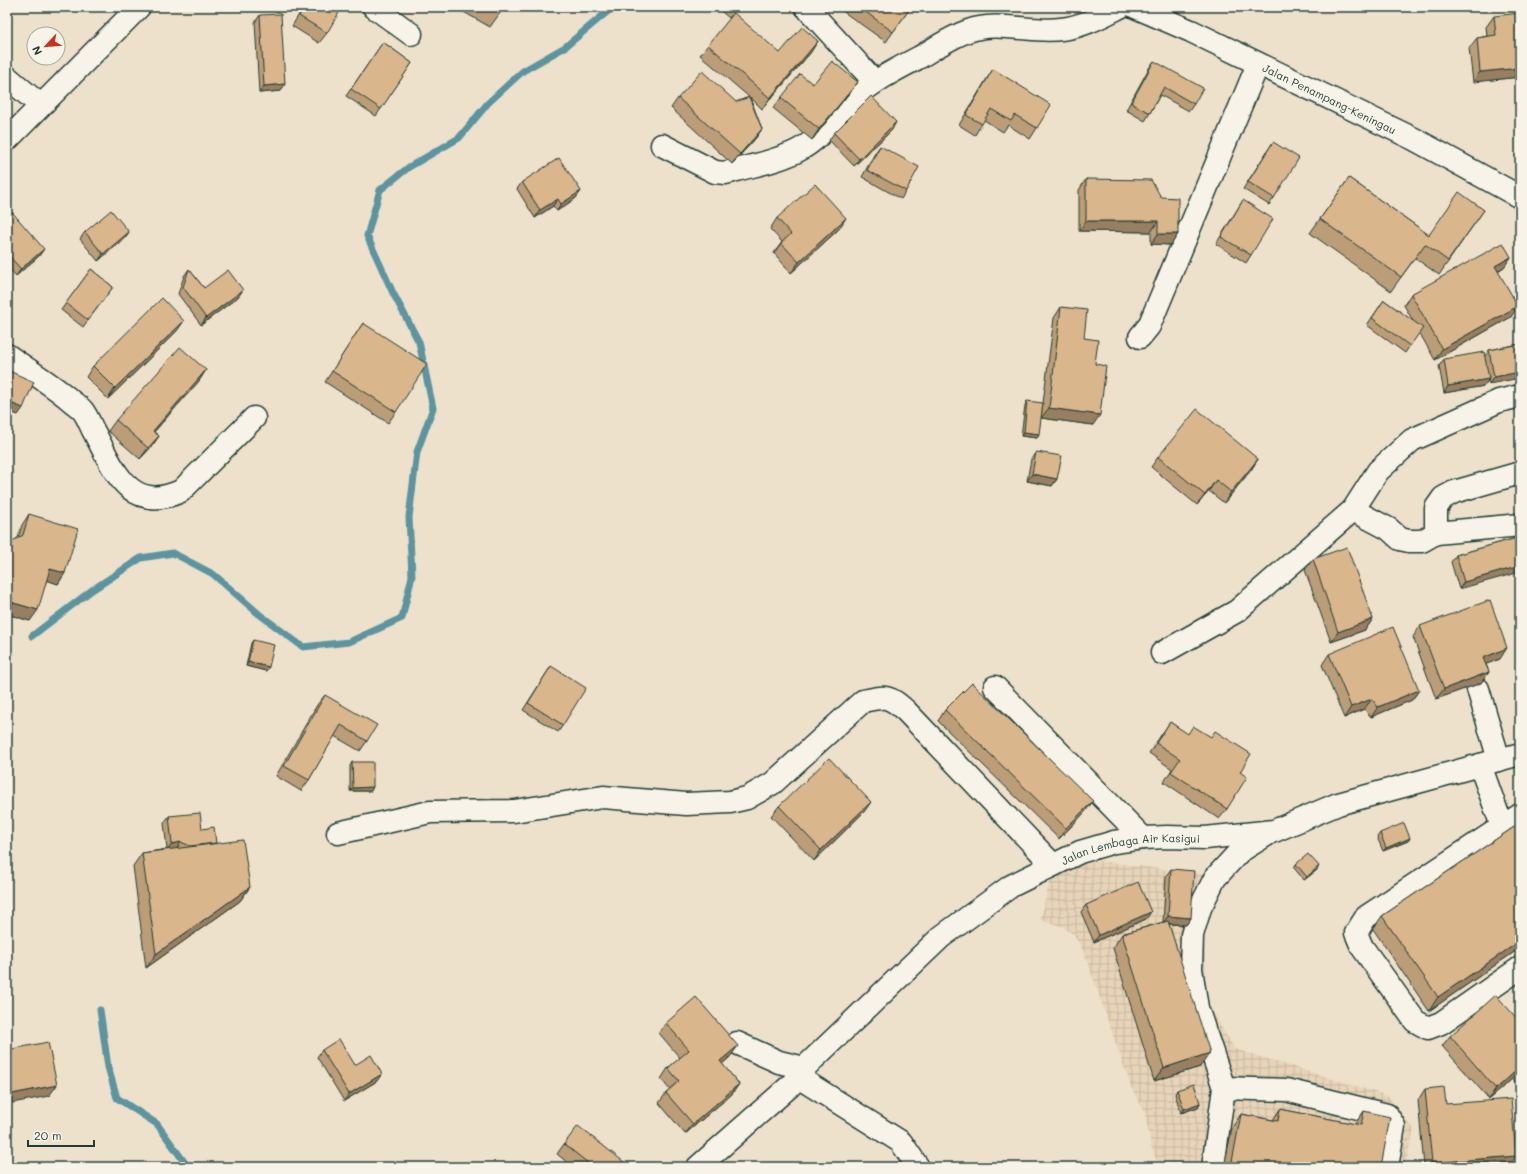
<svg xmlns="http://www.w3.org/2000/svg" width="1527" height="1174" font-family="Mali,sans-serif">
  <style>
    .industrial { fill: url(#industrial-grid) }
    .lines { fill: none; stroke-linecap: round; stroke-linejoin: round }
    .stream { stroke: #5c949f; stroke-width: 7 }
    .minor-casing { stroke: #1f3d34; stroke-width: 25 }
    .major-casing { stroke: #1f3d34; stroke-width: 25 }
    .minor { stroke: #f7f3e8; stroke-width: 22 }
    .major { stroke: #f7f3e8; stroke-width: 22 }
    .wall { fill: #bb9d78; stroke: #1f3d34 }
    .shaded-wall { fill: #997f62; stroke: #1f3d34 }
    .building { fill: #dab68c; stroke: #1f3d34 }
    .labels { text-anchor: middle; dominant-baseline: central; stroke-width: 3; stroke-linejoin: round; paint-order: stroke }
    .street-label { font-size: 11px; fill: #1f3d34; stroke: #f7f3e8 }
  </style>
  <defs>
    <pattern id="industrial-grid" width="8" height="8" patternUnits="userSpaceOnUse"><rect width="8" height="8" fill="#e8d4b9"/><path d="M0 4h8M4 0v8" fill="none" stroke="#c7b7a0"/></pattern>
  </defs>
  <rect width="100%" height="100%" fill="#eee1cc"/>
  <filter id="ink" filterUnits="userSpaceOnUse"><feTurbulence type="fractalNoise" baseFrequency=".025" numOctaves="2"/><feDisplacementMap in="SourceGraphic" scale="8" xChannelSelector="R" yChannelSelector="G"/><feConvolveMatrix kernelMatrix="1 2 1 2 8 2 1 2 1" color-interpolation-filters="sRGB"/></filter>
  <g filter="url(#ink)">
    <path class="industrial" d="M1099,861L1208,875L1211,906L1204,935L1207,1004L1235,1049L1388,1096L1414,1129L1405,1167H1159L1151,1146L1145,1113L1131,1087L1084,952L1073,934L1061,926L1040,920L1051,876L1075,866Z"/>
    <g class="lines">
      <path class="stream" d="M32,636L92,590L141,558L173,553L213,574L259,614L303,647L349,642L402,618L412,576L409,517L417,452L433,408L419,342L393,293L367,236L380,190L409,167L459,138L488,103L523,71L565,47L607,12L616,7
        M100,1010L108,1067L117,1098L157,1124L188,1167"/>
      <defs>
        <g id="minor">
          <path d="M374,7L411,34"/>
          <path d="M806,7L875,82"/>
          <path d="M7,77L40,105"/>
          <path d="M662,145L715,172L725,173L733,171C754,165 779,161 799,150C822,138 835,116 854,99C873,81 897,69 920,57C935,48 951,37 968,31C998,20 1030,33 1061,29C1082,27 1102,16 1120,7"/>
          <path d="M1140,337L1149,326L1258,64"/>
          <path d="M7,355C28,370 50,383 69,399C73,403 79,406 83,411C87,416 90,424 93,430C113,467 128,515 181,491L254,418"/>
          <path d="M1353,510L1378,471L1412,440L1499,401L1520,396"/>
          <path d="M1436,533L1520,525"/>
          <path d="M1162,653L1237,611L1353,510L1389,529L1400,539L1409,541H1422L1436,533V508L1443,498L1454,492L1520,473"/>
          <path d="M995,687L1143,838"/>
          <path d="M1478,689L1499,760"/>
          <path d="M1480,765L1502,826"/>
          <path d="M1520,815L1366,917L1356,933L1362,947L1415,1021L1428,1028L1441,1023L1520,968"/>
          <path d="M338,833L430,812L514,811L603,797L686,804L730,802L747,798L773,783L863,701C886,696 888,695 906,711L1053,865"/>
          <path d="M737,1043L779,1062L804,1068"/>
          <path d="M798,1077L901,1142L918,1167"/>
          <path d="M1224,1088L1286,1090L1387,1115L1394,1126L1387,1167"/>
          <path id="s1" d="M698,1167L790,1086L798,1077L804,1068L941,937L1011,886L1080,852L1114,842L1143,838L1167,837L1205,838L1274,831L1338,804L1520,754"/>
          <path d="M1213,1167L1224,1088L1197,1008L1191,969L1192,935L1200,908L1215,878L1239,852L1268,834"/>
        </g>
        <g id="major">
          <path id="s2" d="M1135,7L1191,31L1414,139L1520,197"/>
          <path d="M7,140L139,7"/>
        </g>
      </defs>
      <use href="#minor" class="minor-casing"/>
      <use href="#major" class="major-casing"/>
      <use href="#minor" class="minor"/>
      <use href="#major" class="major"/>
    </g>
    <path class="wall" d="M294,7H333L327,33L319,43L292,26L301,11Z
      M455,7H503L500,13L490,27Z
      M716,7H738L729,18Z
      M843,7H911L886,42L841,10Z
      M1294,7H1322L1295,11Z
      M260,15L281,91L259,93L255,22Z
      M1494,16L1520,77L1473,82L1469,48L1477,38L1487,36L1486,27Z
      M383,42L412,63L376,116L346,96Z
      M708,45L780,53L811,52L762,109L750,97L762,129L755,139L732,164L671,108L678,98L736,102L749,97L700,55Z
      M1154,61L1194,104L1189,111L1160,95L1150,113L1145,121L1126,110L1149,68Z
      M993,69L1037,128L1030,139L1008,125L1003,132L984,120L975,135L959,125L986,80Z
      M858,82L850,92L812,140L773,108L781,98L813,84Z
      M892,130L854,166L829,140L834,133Z
      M1273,142L1274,198L1269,205L1243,189Z
      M880,146L906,191L901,199L862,177L875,153Z
      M1349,178L1429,235L1484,210L1439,275L1415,258L1391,291L1310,233Z
      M1086,179L1161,197L1178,234L1171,245L1151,244V232L1079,231V190Z
      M522,182L581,191L576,198L557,211L553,206L535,218L517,189Z
      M1243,200L1251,255L1246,263L1216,244Z
      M7,216L39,256L16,276L7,266Z
      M777,218L839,229L791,273L774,253L782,242L770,229Z
      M85,232H129L124,239L98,261L80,239Z
      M1511,257L1504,267L1498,271L1511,317L1435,360L1419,332L1405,353L1367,325L1384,300L1413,321L1404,305L1411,294Z
      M91,269L113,287L83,327L61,310Z
      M189,269L204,288L238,297L201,325L178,294L184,276Z
      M1061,307L1084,338L1095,364L1093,425L1041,418L1054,318Z
      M363,323L396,412L388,423L325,382Z
      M177,331L108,399L86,377L93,366Z
      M1520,344L1489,384L1488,380L1484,386L1444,393L1439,366L1444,359L1485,356L1489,350Z
      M206,370L199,381L154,432L159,436L152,446L140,459L108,431L116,420Z
      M1027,401L1037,438L1021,436L1025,405Z
      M1036,452L1057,479L1052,486L1027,481L1031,459Z
      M1158,457L1258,459L1251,470L1224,503L1209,491L1197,505L1151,467Z
      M29,514L65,573L58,584L47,580L30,621L7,614V548L11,542L18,538L22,525Z
      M1520,537L1459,589L1451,562L1456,555Z
      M1313,559L1373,619L1365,630L1331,642L1305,570Z
      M1420,626L1500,659L1486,664L1489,672L1481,683L1436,699L1413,637Z
      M253,640L266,671L246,666L251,643Z
      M1329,654L1419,690L1412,700L1371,717L1364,709L1344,718L1322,665Z
      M551,666L563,725L558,732L523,710Z
      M325,695L367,741L360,751L334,736L309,780L301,791L276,776L317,705Z
      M945,710L1085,812L1059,839L938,721Z
      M1170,722L1240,772L1227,809L1219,819L1164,782L1172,769L1149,753Z
      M352,762L371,791H350V766Z
      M779,806L864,812L814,861L771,816Z
      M169,816L202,829L216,843L250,887L240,901L146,968L133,866L142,853L167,849L164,823Z
      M1520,823V948L1429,1011L1373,929L1382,916Z
      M1380,833L1410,838L1408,841L1383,851L1377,837Z
      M1296,864L1317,870L1304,880L1294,868Z
      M1171,869L1191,918L1186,925L1169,924L1200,1067L1154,1081L1113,948L1122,934L1163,922L1166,876Z
      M1086,905L1146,919L1094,942L1081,912Z
      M1520,1022V1088L1512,1079L1489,1099L1442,1046L1450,1036Z
      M666,1023L730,1057L722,1064L739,1084L732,1094L685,1134L659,1103L666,1093L670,1090L661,1079L668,1068L680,1058L659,1033Z
      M322,1050L355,1065L377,1081L344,1101L317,1057Z
      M1425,1089L1446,1104L1509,1167H1424L1418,1100Z
      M1177,1090L1200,1103L1198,1107L1181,1113L1175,1094Z
      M1280,1109L1355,1124L1364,1111L1381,1167H1224L1232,1128L1241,1114L1273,1120Z
      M564,1144L628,1167H573L557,1154Z"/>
    <path class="shaded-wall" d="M1297,7H1322L1295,11Z
      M1405,7H1435L1402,10Z
      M818,41L811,52L762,109L770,98Z
      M1520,68V77L1473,82L1480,72Z
      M858,82L850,92L812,140L819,129Z
      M285,84L281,91L259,93L264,86Z
      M896,122L892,130L854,166L859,159Z
      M762,129L755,139L732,164L740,154Z
      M581,191L576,198L557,211L561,204Z
      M558,199L553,206L535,218L540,210Z
      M846,218L839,229L791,273L799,262Z
      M1086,221H1158L1151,232L1079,231Z
      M129,232L124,239L98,261L103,254Z
      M1158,234H1178L1171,245L1151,244Z
      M44,249L39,256L16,276L21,269Z
      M1511,257L1504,267L1488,276L1495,266Z
      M243,290L238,297L201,325L206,318Z
      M1518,306L1511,317L1435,360L1442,349Z
      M184,321L177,331L108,399L115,388Z
      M206,370L199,381L146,441L153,431Z
      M1520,372V378L1489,384L1494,377Z
      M1489,379L1484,386L1444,393L1448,386Z
      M8,402L23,408L18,415L7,411V404Z
      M1049,408L1100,415L1093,425L1041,418Z
      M1024,432L1039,434L1037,438L1021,436Z
      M159,436L152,446L140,459L148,448Z
      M1258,459L1251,470L1224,503L1231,492Z
      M1032,474L1057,479L1052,486L1027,481Z
      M1216,480L1209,491L1197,505L1205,495Z
      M1520,566V572L1459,589L1464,582Z
      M50,569L65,573L58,584L43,579Z
      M7,601L38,610L30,621L7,614Z
      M1373,619L1365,630L1331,642L1338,632Z
      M1507,648L1500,659L1476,668L1483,658Z
      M248,662L269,667L266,671L246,666Z
      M1489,672L1481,683L1436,699L1444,689Z
      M1419,690L1412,700L1371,717L1378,707Z
      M1372,699L1364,709L1344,718L1351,707Z
      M373,787L371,791H350L353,788Z
      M1093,801L1085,812L1059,839L1066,828Z
      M871,802L864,812L814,861L821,850Z
      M1410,838L1408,841L1383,851L1386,848Z
      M181,842L176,850L167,851L172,844Z
      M1319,866L1317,870L1304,880L1307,877Z
      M250,887L240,901L146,968L156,954Z
      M1151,912L1146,919L1094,942L1099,935Z
      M1168,916L1191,918L1186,925L1163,923Z
      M1520,941V948L1429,1011L1438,997Z
      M738,1046L730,1057L713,1072L720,1061Z
      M1210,1053L1200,1067L1154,1081L1164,1068Z
      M1519,1068L1512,1079L1489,1099L1496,1089Z
      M382,1074L377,1081L344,1101L349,1094Z
      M739,1084L732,1094L685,1134L693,1124Z
      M57,1085L49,1096L7,1104V1095Z
      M1200,1103L1198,1107L1181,1113L1184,1109Z
      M1516,1156L1509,1167H1429L1432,1163Z"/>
    <path class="building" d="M305,7H333L340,11L327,33L299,16Z
      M489,7H503L500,13Z
      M729,7H737L734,11Z
      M859,7H911L893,32Z
      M734,13L780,53L802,27L818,41L770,98L708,45Z
      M1520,13V68L1480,72L1477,38L1496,35L1494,16Z
      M281,14L285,84L264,86L260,15Z
      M383,42L412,63L381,109L351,89Z
      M832,61L858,82L819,129L781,98L800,74L813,84Z
      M1154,61L1203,88L1194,104L1164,87L1150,113L1131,103Z
      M993,69L1051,105L1037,128L1015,115L1011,121L991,109L982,124L966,115Z
      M702,71L736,102L749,97L762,129L740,154L678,98Z
      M871,96L896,122L859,159L834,133Z
      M1273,142L1299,158L1274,198L1248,182Z
      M880,146L919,167L906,191L867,170Z
      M559,158L581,191L561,204L558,199L540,210L522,182Z
      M1349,178L1429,235L1459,192L1484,210L1448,261L1425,244L1401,277L1320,219Z
      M1086,179L1151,180L1161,197L1178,198V234H1158V221H1086Z
      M815,184L846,218L799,262L781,243L791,234L777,218Z
      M1243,200L1273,219L1251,255L1221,237Z
      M111,210L129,232L103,254L85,232Z
      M12,212L44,249L21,269L9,256L7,258V216Z
      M1503,243L1511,257L1495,266L1518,306L1442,349L1411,294Z
      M91,269L113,287L88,320L66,303Z
      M189,269L204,288L228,270L243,290L206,318L183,287Z
      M162,298L184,321L115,388L93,366Z
      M1384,300L1423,328L1410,346L1372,318Z
      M1061,307L1087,310L1084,338L1098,340L1095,364L1106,366L1100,415L1049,408Z
      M363,323L427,364L396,412L332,371Z
      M1520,344V372L1494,377L1489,350Z
      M180,347L206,370L153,431L159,436L148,448L116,420Z
      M1484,352L1489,379L1448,386L1444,359Z
      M7,370L34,382L23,408L8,402L7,405Z
      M1027,401L1043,403L1039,434L1024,432Z
      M1197,409L1258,459L1231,492L1216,480L1205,495L1158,457Z
      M1036,452L1062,456L1057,479L1032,474Z
      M29,514L78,529L65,573L50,569L38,610L7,601V557L11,542L23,535Z
      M1520,537V566L1464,582L1456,555Z
      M1347,547L1373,619L1338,632L1313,559Z
      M1490,600L1507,648L1483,658L1489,672L1444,689L1420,626Z
      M1393,627L1419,690L1378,707L1372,699L1351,707L1329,654Z
      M253,640L274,645L269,667L248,662Z
      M551,666L586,688L563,725L528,703Z
      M972,683L1093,801L1066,828L945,710Z
      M325,695L377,725L367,741L341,725L309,780L284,766Z
      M1170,722L1188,734L1193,726L1211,737L1215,731L1251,754L1240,772L1247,777L1227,809L1171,772L1180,759L1156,743Z
      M829,758L871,802L821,850L779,806Z
      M352,762H373V787L353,788Z
      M200,813L202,829L214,827L216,843L190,846L181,842L172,844L169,816Z
      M1404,823L1410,838L1386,848L1380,833Z
      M1520,823V941L1438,997L1382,916Z
      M243,840L250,887L156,954L142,853Z
      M1308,854L1319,866L1307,877L1296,864Z
      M1171,869L1194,871L1191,918L1168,916Z
      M1138,882L1151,912L1099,935L1086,905Z
      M1168,921L1210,1053L1164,1068L1122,934Z
      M1496,995L1520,1022V1069L1519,1068L1496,1089L1450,1036Z
      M696,997L738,1046L720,1061L739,1084L693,1124L666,1093L679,1081L668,1068L689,1050L666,1023Z
      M339,1039L355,1065L371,1055L382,1074L349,1094L322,1050Z
      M48,1042L57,1085L7,1095V1050Z
      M1194,1084L1200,1103L1184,1109L1177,1090Z
      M1444,1087L1446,1104L1511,1099L1516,1156L1432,1163L1425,1089Z
      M1280,1109L1361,1125L1364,1111L1390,1117L1381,1167H1231L1241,1114L1278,1121Z
      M578,1126L629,1166L628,1167H584L588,1163L564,1144Z"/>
  </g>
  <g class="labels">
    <g class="street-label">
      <text stroke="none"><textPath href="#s2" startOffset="215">Jalan Penampang-Keningau</textPath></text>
      <text stroke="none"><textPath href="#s1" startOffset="549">Jalan Lembaga Air Kasigui</textPath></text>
    </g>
  </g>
  <rect width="1527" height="1174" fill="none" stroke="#f7f3e8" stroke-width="24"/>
  <rect x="12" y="12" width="1503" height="1150" fill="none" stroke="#1f3d34" stroke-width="1.5" filter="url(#ink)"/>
  <g transform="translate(46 46) rotate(244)"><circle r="19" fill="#f7f3e8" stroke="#a1aaa0"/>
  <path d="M0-3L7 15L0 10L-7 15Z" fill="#c8321e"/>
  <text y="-6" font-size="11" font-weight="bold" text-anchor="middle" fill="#1f3d34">N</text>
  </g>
  <path d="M28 1140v6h66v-6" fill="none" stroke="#1f3d34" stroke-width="2"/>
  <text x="34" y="1140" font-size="12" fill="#1f3d34" stroke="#f7f3e8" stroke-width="3" paint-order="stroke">20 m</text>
</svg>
